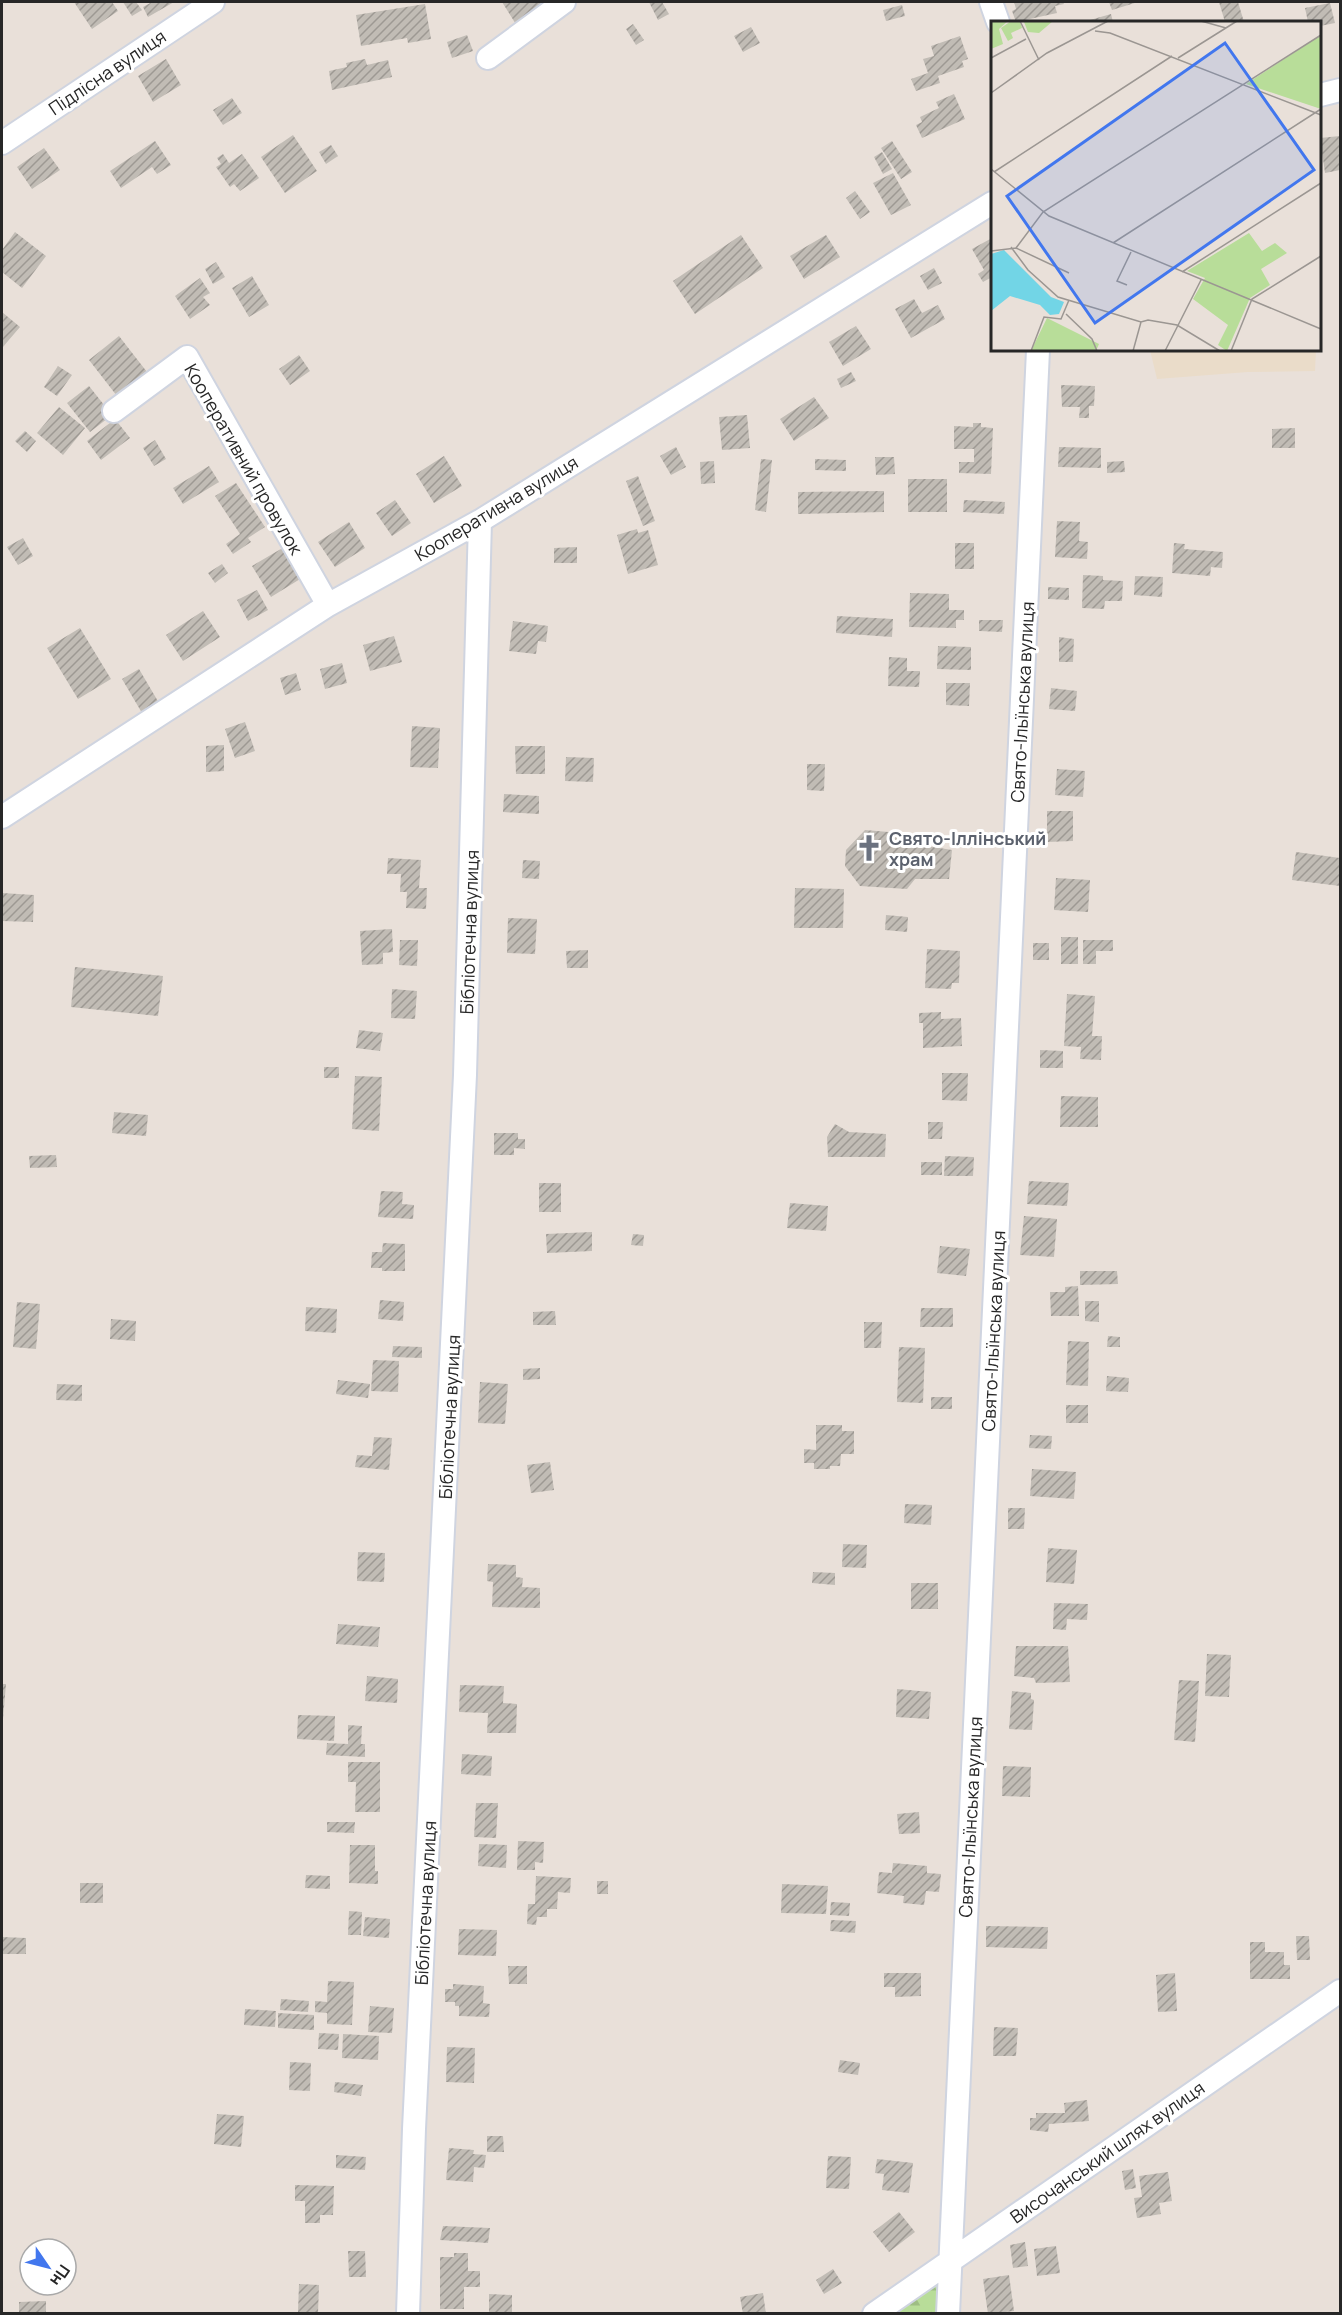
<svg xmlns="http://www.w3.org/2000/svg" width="1342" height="2315" font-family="Manrope,sans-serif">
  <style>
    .education { fill: #eadcc9 }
    .forest { fill: url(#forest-firs) }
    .building { fill: url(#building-hatch) }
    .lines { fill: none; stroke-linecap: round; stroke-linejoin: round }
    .minor-casing { stroke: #cfd4e0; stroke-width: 26 }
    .minor { stroke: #fff; stroke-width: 22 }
    .labels { text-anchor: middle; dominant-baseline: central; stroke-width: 6; stroke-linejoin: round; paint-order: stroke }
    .street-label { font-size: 18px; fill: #272727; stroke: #fff }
    .worship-label { font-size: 18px; font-weight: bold; fill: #5b616d; stroke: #fff; text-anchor: start }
    .inset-road { fill: none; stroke: #9b9692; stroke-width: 1.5 }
    .view { fill: #4277ee; fill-opacity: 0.15; stroke: #4277ee; stroke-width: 3 }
    .inset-edge { fill: none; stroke: #272727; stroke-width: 3 }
  </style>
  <defs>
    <pattern id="forest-firs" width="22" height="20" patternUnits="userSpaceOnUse" patternTransform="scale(1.5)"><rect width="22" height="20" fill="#b8dd99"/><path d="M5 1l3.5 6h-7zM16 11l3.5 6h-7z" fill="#9ebe84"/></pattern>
    <pattern id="building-hatch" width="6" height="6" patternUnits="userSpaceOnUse" patternTransform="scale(1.5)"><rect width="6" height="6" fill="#c1bcb5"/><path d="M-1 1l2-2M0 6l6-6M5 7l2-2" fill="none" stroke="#9d9993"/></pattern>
  </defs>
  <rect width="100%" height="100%" fill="#e9e0d9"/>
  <path class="education" d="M1150,350H1316L1315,371L1248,372L1157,379Z"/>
  <path class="forest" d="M950,2261L948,2313H874Z"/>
  <path class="building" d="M74,2H112L118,11L92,29Z
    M123,2H136L142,10L132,16Z
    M152,2H174L148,17L143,7Z
    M502,2H545L548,6L517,26Z
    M649,2H662L669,14L658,20Z
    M1014,2H1063L1064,4L1055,6L1057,13L1016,22L1012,11L1016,9Z
    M1109,2H1138L1112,10Z
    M1219,2H1238L1244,22H1225Z
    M1330,3L1335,23L1320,26V22H1308L1305,8Z
    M425,4L431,39L408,43L407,38L361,46L356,15Z
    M902,5L905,16L886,21L883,10Z
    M1111,14L1113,22H1083Z
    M633,24L644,40L636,45L626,29Z
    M751,27L760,43L743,52L734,36Z
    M467,35L473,51L452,58L447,42Z
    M960,36L968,59L962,61L964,67L938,76L940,83L916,91L911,79L928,73L923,59L934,56L931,46Z
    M166,59L181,85L153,102L138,76Z
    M365,59L367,65L388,60L392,77L332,90L329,71L347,67L346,63Z
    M954,94L965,119L922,138L916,125L922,122L920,117L939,108L936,102Z
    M232,98L242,113L223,125L213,110Z
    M293,135L317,171L285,193L261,157Z
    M1340,136V170L1325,173L1320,138Z
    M155,141L171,165L157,174L152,167L121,188L110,171Z
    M892,141L912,172L901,179L881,148Z
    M331,145L338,156L326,164L319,152Z
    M44,148L60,170L32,189L17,167Z
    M882,152L892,169L883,174L874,157Z
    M223,154L229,163L242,154L259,178L240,191L234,184L230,187L216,167L221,164L217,158Z
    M893,173L911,205L891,215L873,183Z
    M855,191L870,212L860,219L846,198Z
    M15,232L46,256L22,288L2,272V250Z
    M741,235L763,268L695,314L673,281Z
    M826,235L840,257L804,279L790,256Z
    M992,238V277L983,282L978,274L984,270L972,249Z
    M216,262L225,277L213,284L205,269Z
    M934,268L942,283L928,290L920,276Z
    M252,276L269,305L249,317L232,288Z
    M200,278L210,293L203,297L210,305L190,319L175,296Z
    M914,299L922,313L938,305L945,319L911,338L895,309Z
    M2,312L20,327L2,348Z
    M856,326L871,349L843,366L829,342Z
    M119,336L147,372L117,396L89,360Z
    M299,355L310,371L290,385L279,369Z
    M58,366L72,375L57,396L44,387Z
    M851,372L856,381L841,388L837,379Z
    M1061,385L1095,386L1094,406H1089V418H1079L1080,407H1062Z
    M89,386L112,415L90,432L67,403Z
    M814,397L829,418L794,441L780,419Z
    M59,407L85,428L63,455L37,433Z
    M747,415L750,448L722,450L719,417Z
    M115,419L130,438L101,460L87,441Z
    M973,423H981V427L993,428L991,474L959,473V462H974V449H954V426L973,427Z
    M1295,428V448H1272V429Z
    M25,431L36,441L27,452L15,441Z
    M155,440L166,459L154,466L143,448Z
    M676,447L686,467L671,475L660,456Z
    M1059,447L1101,448V468L1058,467Z
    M444,456L462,486L434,503L416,474Z
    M875,457H894L895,474L876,475Z
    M761,459L772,460L766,512L755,510Z
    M815,459L846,460V471L815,470Z
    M714,461L715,483L701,484L700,462Z
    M1124,461L1125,472L1107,473V462Z
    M209,466L219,482L183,504L173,488Z
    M638,476L655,521L643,526L626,481Z
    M908,479H947V512H908Z
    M236,483L265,527L248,538L251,542L233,554L226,544L240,534L215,496Z
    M884,491V512L798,514V492Z
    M395,500L411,523L392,536L376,513Z
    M964,500L1005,502L1004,514L963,512Z
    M1057,521L1080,522L1079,541L1088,542L1087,559L1055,557Z
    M349,522L365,548L335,567L318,542Z
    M637,529L638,533L648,530L658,565L628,574L617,535Z
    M23,538L33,556L18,565L7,547Z
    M955,543H974V569H955Z
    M1174,543L1185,544L1184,549L1223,552L1222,568L1211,567L1210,576L1172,573Z
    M286,546L305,576L271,597L252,566Z
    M577,547V563H554V548Z
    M222,564L228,573L215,583L208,573Z
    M1083,575L1103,576V580L1123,581L1122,601H1105L1104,609L1082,608Z
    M1135,576L1163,577L1162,597L1134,595Z
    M1048,587L1069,588V600L1048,599Z
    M257,590L268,610L248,621L237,600Z
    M910,593L949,594V610H964V620H956V628L909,627Z
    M203,611L220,637L183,661L166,635Z
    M837,616L893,619L892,637L836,633Z
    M979,620H1003L1002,632L979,631Z
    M513,621L548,626L546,642L538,641L536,654L509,651Z
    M80,628L111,679L78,699L47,648Z
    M394,636L402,662L370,671L363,645Z
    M1059,637L1074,639L1073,662H1059Z
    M938,646L971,647V670L937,669Z
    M889,657L907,658V671H920L919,687L888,686Z
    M342,663L347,683L325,689L320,669Z
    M139,669L159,703L142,713L122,679Z
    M296,673L301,690L285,695L280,678Z
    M946,683H970L969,706L946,705Z
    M1051,688L1077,691L1075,711L1049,709Z
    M245,722L255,751L235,758L225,729Z
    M412,726L440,728L438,768L410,767Z
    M224,745V771L206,772V746Z
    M515,746H545V774H516Z
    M566,757L594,758L593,782L565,781Z
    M807,764H825L824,791L807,790Z
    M1057,769L1085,771L1083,797L1055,795Z
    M504,794L539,796V814L503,812Z
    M1047,811H1073V841L1047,842Z
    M865,830L912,834L915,844L952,850L949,879H915L907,889L860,886L845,866L846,850Z
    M1296,852L1340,858V886L1292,880Z
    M388,858L421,860L419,888H427L426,909L406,908L407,892H400L401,874H387Z
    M523,860L540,861L539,879L522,878Z
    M1056,878L1090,880L1088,912L1054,910Z
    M795,888L844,889L843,928H794Z
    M2,893L34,895L33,922L2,921Z
    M886,915L908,917L907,932L885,930Z
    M508,918L537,919L535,954L507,953Z
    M392,929L393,952L383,953V964L362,965L360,931Z
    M1061,937H1078V964H1061Z
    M400,940H418L417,966L399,965Z
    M1083,940H1113V951H1096V964H1083Z
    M1033,943H1049V960H1033Z
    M927,949L960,951L959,983H952L951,989L925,988Z
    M588,950V968H567L566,951Z
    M75,967L163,976L158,1016L71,1007Z
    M392,989L417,991L415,1019L391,1018Z
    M1067,994L1095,996L1092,1036H1102L1101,1060L1080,1059L1081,1047L1064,1046Z
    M941,1012V1019L961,1018L962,1046L923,1048V1023H919V1013Z
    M359,1030L383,1033L380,1051L356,1048Z
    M1040,1050L1063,1051V1068H1040Z
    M324,1067H339V1078H324Z
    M942,1073H968L967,1101L942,1100Z
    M355,1076L382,1077L379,1131L352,1129Z
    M1061,1096L1098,1097V1127H1060Z
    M114,1112L148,1115L146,1136L112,1133Z
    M928,1122H943L942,1139H928Z
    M835,1124L849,1132L886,1134L885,1157H828L827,1137Z
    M494,1133H518V1139H525V1149L514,1148V1155H494Z
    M56,1155L57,1167L30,1168L29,1156Z
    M945,1156L974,1157L973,1176H944Z
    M921,1162H942V1175H921Z
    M1029,1181L1069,1183L1067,1206L1027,1204Z
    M539,1183H561V1212H539Z
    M381,1191L403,1192L402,1204L414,1205L413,1219L378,1217Z
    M790,1203L828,1206L826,1231L787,1228Z
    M1024,1216L1057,1219L1054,1257L1020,1255Z
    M592,1232V1251L547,1253L546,1234Z
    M633,1234L644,1235L643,1246L631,1245Z
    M383,1243L405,1244V1271H382V1268H371L372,1252H382Z
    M940,1246L970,1249L966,1276L937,1273Z
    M1080,1271H1117L1118,1284L1080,1285Z
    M1078,1286L1079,1316H1051L1050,1292H1065V1287Z
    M380,1300L404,1302L403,1321L378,1319Z
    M1085,1301H1099V1322L1085,1321Z
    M17,1302L40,1304L36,1349L13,1347Z
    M306,1307L337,1309L336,1333L305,1331Z
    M921,1308H953V1327H920Z
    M555,1311L556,1325H533V1312Z
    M111,1319L136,1321L135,1341L110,1339Z
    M864,1322H882L881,1348H864Z
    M1108,1336L1120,1337V1347H1107Z
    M1068,1341L1089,1342L1088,1386L1066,1385Z
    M393,1346L422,1347V1358L392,1357Z
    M899,1347L925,1348L923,1403L897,1402Z
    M373,1360L399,1361L398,1392L371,1391Z
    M540,1368V1379L523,1380V1369Z
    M1107,1376L1129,1378L1128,1392L1106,1391Z
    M338,1380L370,1384L368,1398L336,1394Z
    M480,1382L508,1384L505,1424L478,1423Z
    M57,1384L82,1385V1401L56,1400Z
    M931,1397H952V1409H931Z
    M1066,1405H1088V1423H1066Z
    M816,1425H842V1431H854V1454H841L840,1466H830V1469H814V1463H804V1449L816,1450Z
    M1030,1435L1052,1436L1051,1449L1029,1448Z
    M374,1437L392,1438L389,1470L355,1467L357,1455L372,1456Z
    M550,1462L554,1490L531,1493L527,1465Z
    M1032,1469L1076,1472L1074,1499L1030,1496Z
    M905,1504L932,1505L931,1525L904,1523Z
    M1008,1508H1025L1024,1529H1008Z
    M843,1544L867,1545L866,1568L842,1567Z
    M1048,1548L1077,1550L1074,1584L1046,1582Z
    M358,1552L385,1553L384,1582L357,1581Z
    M488,1564L516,1565V1577L523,1578L522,1587L540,1588V1608L492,1607L493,1582L487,1581Z
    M813,1572L835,1573V1585L812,1583Z
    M911,1583H938V1609H911Z
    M1054,1603L1088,1604L1087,1620L1067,1619L1066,1630L1053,1629Z
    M338,1624L380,1627L378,1647L336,1644Z
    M1016,1646H1068L1070,1682L1036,1683L1034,1678L1014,1676Z
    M1207,1654L1231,1655L1229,1697L1205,1696Z
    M367,1676L398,1679L397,1703L365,1701Z
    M1179,1680L1199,1681L1195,1742L1174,1740Z
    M2,1684H6L3,1719H2Z
    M460,1685L504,1686L503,1703L517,1704L516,1733H487L488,1713L459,1712Z
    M897,1689L931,1692L929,1719L896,1717Z
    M1012,1691L1031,1693V1699L1034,1700L1032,1730L1009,1729Z
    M298,1715L335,1716L334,1741L297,1739Z
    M348,1725L362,1726L361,1744H365V1757L326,1755L327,1743L348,1744Z
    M462,1754L492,1756L491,1776L461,1774Z
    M348,1762H380V1812H355L356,1782H348Z
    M1003,1766L1031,1767L1030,1797L1002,1796Z
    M476,1803H498L496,1838L474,1837Z
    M919,1812L920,1833L899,1834L897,1814Z
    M327,1822H355L354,1833L327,1832Z
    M518,1841L544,1842L543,1863L535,1862V1870H517Z
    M479,1844L507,1845L506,1868L478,1866Z
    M350,1845H375V1871H378V1884L349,1883Z
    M893,1863L927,1866V1873L941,1874L939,1892L926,1891L924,1905L903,1903L904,1896L877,1893L879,1872L892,1873Z
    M306,1875L330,1876V1889L305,1888Z
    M536,1876L571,1878L570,1893L558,1892L557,1909H547V1917H537L536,1925L527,1924L528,1904H535Z
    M597,1881H608V1894H597Z
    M80,1883H103V1903H80Z
    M782,1884L828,1886L826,1914L781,1913Z
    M831,1902L850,1903L849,1916L830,1915Z
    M349,1911L362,1912L361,1935H348Z
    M365,1917L390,1919L389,1938L363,1936Z
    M831,1920L856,1921L855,1933L830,1931Z
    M986,1926L1048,1927L1047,1949L986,1947Z
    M459,1929L497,1930L496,1956L458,1955Z
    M1296,1936H1309L1310,1960H1297Z
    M2,1937L26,1938V1954H2Z
    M1250,1942H1265V1952H1284V1965H1290V1979H1250Z
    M508,1966H527V1984H509Z
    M884,1973H921V1996L895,1997V1987H884Z
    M1175,1973L1177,2011L1158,2012L1156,1975Z
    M328,1981L354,1982L352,2025L327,2024V2013L315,2012V2001L327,2002Z
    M453,1984L484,1986L483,2003L490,2004L489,2017L459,2016V2006H455V2002H445V1989H453Z
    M281,1999L309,2001L308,2012L280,2010Z
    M370,2006L394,2008L392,2033L368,2032Z
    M245,2009L276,2011L275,2027L244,2025Z
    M278,2013L314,2015V2030L278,2028Z
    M994,2027L1018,2028L1016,2056H993Z
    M319,2033L339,2034L338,2050L318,2049Z
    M343,2034L379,2036L378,2060L342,2058Z
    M447,2047L475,2048L474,2083L446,2082Z
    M840,2060L860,2063L858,2075L838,2072Z
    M290,2062L311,2063L310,2091L289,2090Z
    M335,2082L363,2085L361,2096L334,2092Z
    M1087,2100L1089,2121L1049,2124L1048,2132L1030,2130V2118H1036V2113H1065L1064,2103Z
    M217,2114L244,2116L241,2147L214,2144Z
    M487,2136H503L504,2152H487Z
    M449,2148L474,2150L473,2154L486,2155L484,2168L474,2167L473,2182L446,2180Z
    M336,2155L366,2157L365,2170L336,2168Z
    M828,2156L851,2157L849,2189L826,2188Z
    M877,2159L913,2163L909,2193L882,2190L884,2174L875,2173Z
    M1133,2169L1136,2188L1125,2190L1122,2171Z
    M1168,2172L1172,2201L1159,2203L1161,2214L1137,2218L1134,2198L1142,2197L1139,2176Z
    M295,2185L334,2186L333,2215H320V2223H305V2201H295Z
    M899,2212L915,2232L889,2252L873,2232Z
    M443,2226L490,2228L488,2243L440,2240Z
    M1025,2242L1028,2266L1013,2268L1010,2245Z
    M1056,2246L1060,2273L1037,2276L1034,2249Z
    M348,2251H365L366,2277H349Z
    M454,2253H468V2271H480V2287H464V2309H440V2257H454Z
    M833,2269L842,2283L824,2294L816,2280Z
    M1009,2275L1014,2311L988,2314L983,2279Z
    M299,2284L319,2285L318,2313L298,2312Z
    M763,2293L766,2314H743L740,2297Z
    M489,2294L512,2295V2314H489Z
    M46,2301V2314H19V2302Z"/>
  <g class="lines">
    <defs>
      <path id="minor" d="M991,2L998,22
        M488,58L564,2
        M1320,95L1340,90
        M2,143L213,2
        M114,411L187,357L328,605
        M2,817L328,605L480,521L992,203
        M408,2314L414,2129L465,1075L480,521
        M874,2314L1340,1991
        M948,2314L1038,350"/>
    </defs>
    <use href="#minor" class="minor-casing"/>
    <use href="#minor" class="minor"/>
  </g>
  <defs>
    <symbol id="church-bare" viewBox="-9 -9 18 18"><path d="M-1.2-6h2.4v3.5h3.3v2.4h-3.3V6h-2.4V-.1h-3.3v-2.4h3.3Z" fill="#6b7280" stroke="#fff" stroke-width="2.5" paint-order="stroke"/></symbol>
  </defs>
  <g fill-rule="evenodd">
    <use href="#church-bare" x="850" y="829" width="38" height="38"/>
  </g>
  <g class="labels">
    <g class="street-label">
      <text transform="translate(107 72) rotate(-34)">Підлісна вулиця</text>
      <text transform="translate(244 459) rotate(60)">Кооперативний провулок</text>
      <text transform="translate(496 508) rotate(-31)">Кооперативна вулиця</text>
      <text transform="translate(1022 702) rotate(-87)">Свято-Ільїнська вулиця</text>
      <text transform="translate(469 932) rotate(-88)">Бібліотечна вулиця</text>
      <text transform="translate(993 1331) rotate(-87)">Свято-Ільїнська вулиця</text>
      <text transform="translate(449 1417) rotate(-87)">Бібліотечна вулиця</text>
      <text transform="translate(970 1817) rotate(-87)">Свято-Ільїнська вулиця</text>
      <text transform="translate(425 1903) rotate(-87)">Бібліотечна вулиця</text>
      <text transform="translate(1107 2152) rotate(-35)">Височанський шлях вулиця</text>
    </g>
    <g class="worship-label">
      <text x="889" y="838">Свято-Іллінський<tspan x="889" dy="21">храм</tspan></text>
    </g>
  </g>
  <g transform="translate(991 21)">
    <rect width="330" height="330" fill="#e9e0d9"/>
    <path d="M258,212L271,230L284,222L296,232L270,248L279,264L259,277L236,330L227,324L237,304L202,278L214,257L196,250Z" fill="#b8dd99"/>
    <path d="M20,0H29L31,7L20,12L22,17L17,20L10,7ZM62,0L48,12L37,11L33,1ZM330,14V88L255,63ZM56,297L108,323L105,330H40Z" fill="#b8dd99"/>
    <path d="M4,0H17L8,8L12,23L0,28V2Z" fill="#b8dd99"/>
    <path d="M13,229L60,276L73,281L68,293L59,294L49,284L19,275L0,290V233Z" fill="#72d5e6"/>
    <path class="inset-road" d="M29,0L48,39M210,0L235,7M104,10L119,12L330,94M0,37L35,18M187,37L246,0M0,72L56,32L117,0M0,148L58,195L330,308M3,151L181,35M122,222L330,88M20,226L37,249L67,276L150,301L157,299L186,304L229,330M25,227L52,191L330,14M0,230L25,227L78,252M191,251L330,162M136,264L126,260L140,231M75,293L101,318L106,330M40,330L53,296L70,298L78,279M142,330L150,301M174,330L210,259M240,330L261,278L330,235"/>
    <path class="view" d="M234,22L323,149L104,302L16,175Z"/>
    <rect width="330" height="330" class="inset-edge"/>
  </g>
  <rect width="1342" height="2315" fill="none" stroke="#272727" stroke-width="6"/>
  <g transform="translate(48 2267) rotate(125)"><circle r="28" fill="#ffffff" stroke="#a9a9a9" stroke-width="1.5"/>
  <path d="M0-4.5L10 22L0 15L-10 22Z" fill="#4277ee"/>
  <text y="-9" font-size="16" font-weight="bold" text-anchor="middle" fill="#272727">Пн</text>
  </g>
</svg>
